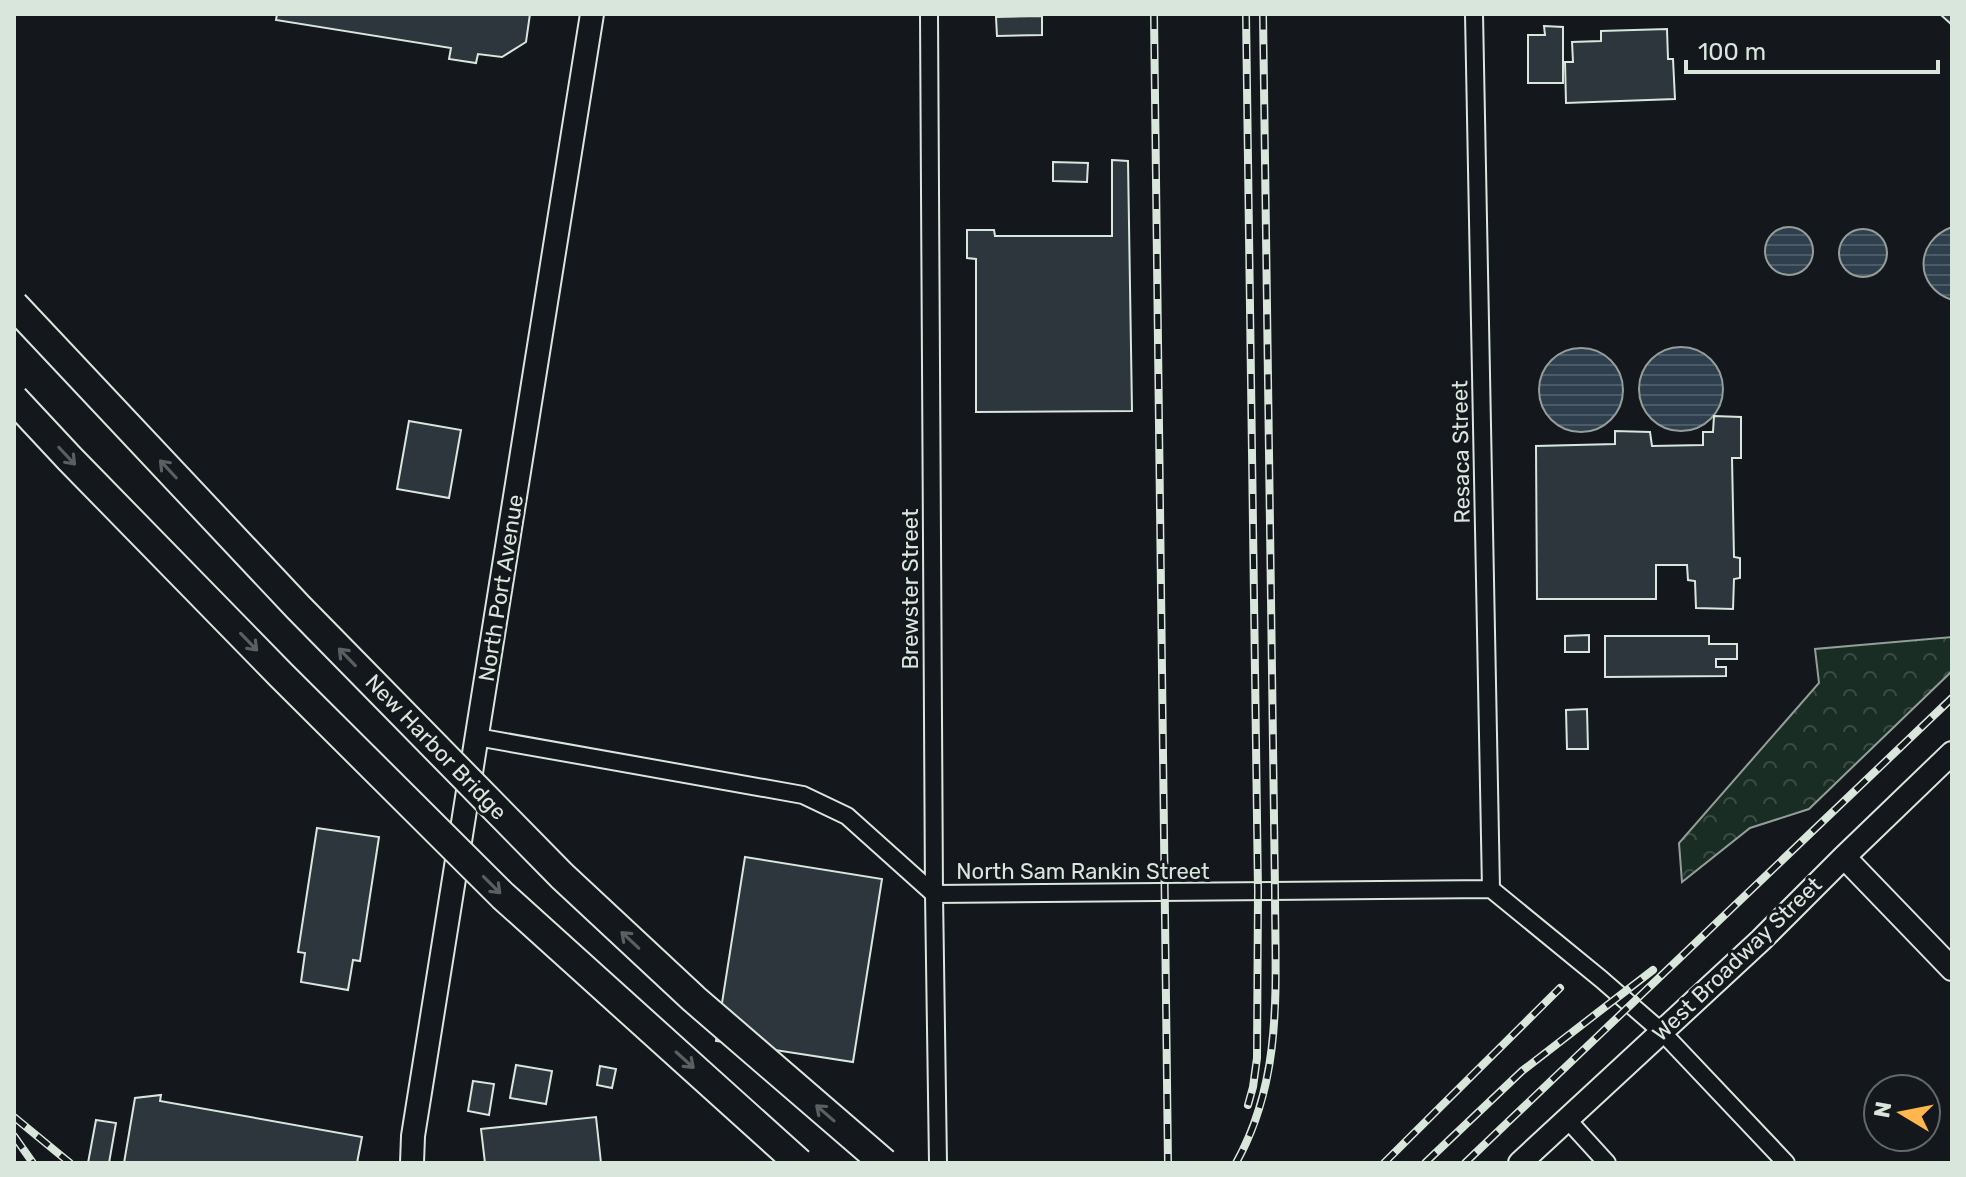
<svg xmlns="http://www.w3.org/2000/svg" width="1966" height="1177" font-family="Rubik,sans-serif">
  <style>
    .forest { fill: url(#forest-crowns); stroke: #939e99; stroke-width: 2 }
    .water { fill: url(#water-rules); stroke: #939e99; stroke-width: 2 }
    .building { fill: #2c363c; stroke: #d8e6dc; stroke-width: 2 }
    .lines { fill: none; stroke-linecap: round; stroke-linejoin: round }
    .street-casing { stroke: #d8e6dc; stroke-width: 20 }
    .secondary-casing { stroke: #d8e6dc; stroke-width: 26 }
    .street { stroke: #14181c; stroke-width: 16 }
    .secondary { stroke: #14181c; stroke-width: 22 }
    .rail-casing { stroke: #d8e6dc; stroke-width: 8 }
    .rail { stroke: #14181c; stroke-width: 5; stroke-dasharray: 15; stroke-linecap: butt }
    .highway-bridge-casing { stroke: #d8e6dc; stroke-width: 32; stroke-linecap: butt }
    .highway-bridge { stroke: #14181c; stroke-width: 28 }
    .oneway { stroke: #59605f }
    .labels { text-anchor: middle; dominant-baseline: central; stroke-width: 6; stroke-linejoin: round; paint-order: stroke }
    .street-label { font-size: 22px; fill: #d8e6dc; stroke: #14181c }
  </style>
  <defs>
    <pattern id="forest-crowns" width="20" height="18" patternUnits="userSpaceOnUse" patternTransform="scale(2)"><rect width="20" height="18" fill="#1a2d24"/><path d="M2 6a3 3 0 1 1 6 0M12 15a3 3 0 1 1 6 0" fill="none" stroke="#3b4b43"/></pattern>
    <pattern id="water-rules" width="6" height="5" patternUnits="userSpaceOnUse" patternTransform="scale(2)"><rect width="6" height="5" fill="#2f3f4d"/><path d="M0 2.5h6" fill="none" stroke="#4c5b66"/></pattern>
  </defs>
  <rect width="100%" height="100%" fill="#14181c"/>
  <path class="forest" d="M1952,637V671L1809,809L1750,828L1682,882L1679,843L1819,683L1815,649Z"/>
  <path class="water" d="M1952,227V300C1914,287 1914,241 1952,227Z
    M1765 251a24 24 0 1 1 48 0a24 24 0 1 1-48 0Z
    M1839 253a24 24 0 1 1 48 0a24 24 0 1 1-48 0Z
    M1639 389a42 42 0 1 1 84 0a42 42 0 1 1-84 0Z
    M1539 390a42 42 0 1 1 84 0a42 42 0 1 1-84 0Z"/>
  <path class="building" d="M277,14H530L526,42L502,57L478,54L476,63L449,59L451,48L276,20Z
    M1952,14V25L1941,15L1942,14Z
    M1042,16V35L997,36L996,17Z
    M1544,26L1563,27V83H1528V35H1545Z
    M1667,29L1668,59H1673L1675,99L1566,103L1565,62H1573L1572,42L1601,41V31Z
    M1112,160L1128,161L1132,411L976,412V259L967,258V230H994L995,236H1112Z
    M1053,162L1088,163L1087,182L1053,181Z
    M1714,416L1741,417V458H1732L1734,557L1740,558V578L1734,579L1733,609L1696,608L1695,581L1688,580L1687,565H1656V599H1537L1536,446L1615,444V431L1650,432L1652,446L1703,445V432H1713Z
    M409,421L461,430L449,498L397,489Z
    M1589,635V652H1565V636Z
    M1605,636H1709V644H1737V659H1716V667H1726V676L1605,677Z
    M1587,709L1588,749H1567L1566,710Z
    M317,828L379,837L360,961L353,960L348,990L301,982L305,953L298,952Z
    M745,857L882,879L853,1062L716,1041Z
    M516,1065L552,1071L546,1104L510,1098Z
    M600,1066L616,1069L612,1088L597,1085Z
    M473,1081L494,1084L489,1115L468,1111Z
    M161,1095L160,1101L362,1137L357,1163H124L135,1098Z
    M596,1117L601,1163H485L481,1129Z
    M96,1120L116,1123L109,1163H88Z"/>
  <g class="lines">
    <defs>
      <path id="street" d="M929,14L934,894L938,1163
        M1474,14L1491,889
        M477,737L803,795L847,816L934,894L1491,889L1601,979L1662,1032L1786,1163
        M1566,1118L1607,1163"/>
      <path id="secondary" d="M1844,857L1952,969
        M412,1163L413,1136L592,14
        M1520,1163L1761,940L1844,857L1952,753"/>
    </defs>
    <use href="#street" class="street-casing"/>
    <use href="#secondary" class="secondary-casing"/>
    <use href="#street" class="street"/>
    <use href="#secondary" class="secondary"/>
    <defs>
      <path id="rail" d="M1154,14L1168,1163
        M1246,14L1258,891L1257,1058L1253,1087L1248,1105
        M14,1117L70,1163
        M14,1136L33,1163
        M1236,1163C1284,1077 1275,986 1275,891L1263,14
        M1384,1163L1560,988
        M1425,1163L1522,1071L1653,970
        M1465,1163L1952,698"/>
    </defs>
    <use href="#rail" class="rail-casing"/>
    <use href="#rail" class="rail"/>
    <defs>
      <path id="highway-bridge" d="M14,305L298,607L562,876L694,999L884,1163
        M14,399L70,459L281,675L503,896L799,1163"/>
    </defs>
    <use href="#highway-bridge" class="highway-bridge-casing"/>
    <use href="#highway-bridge" class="highway-bridge"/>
  </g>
  <defs><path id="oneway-shaft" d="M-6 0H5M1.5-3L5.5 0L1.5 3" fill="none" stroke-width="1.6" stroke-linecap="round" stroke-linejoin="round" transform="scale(2)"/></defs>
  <g class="oneway">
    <use href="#oneway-shaft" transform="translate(67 456) rotate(47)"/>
    <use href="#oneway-shaft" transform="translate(168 469) rotate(-133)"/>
    <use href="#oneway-shaft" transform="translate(249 642) rotate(46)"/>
    <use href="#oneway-shaft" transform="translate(347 657) rotate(-134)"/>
    <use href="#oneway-shaft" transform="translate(492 885) rotate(45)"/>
    <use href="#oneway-shaft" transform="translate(630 940) rotate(-137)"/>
    <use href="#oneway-shaft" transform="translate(685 1060) rotate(42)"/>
    <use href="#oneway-shaft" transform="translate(825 1113) rotate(-139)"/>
  </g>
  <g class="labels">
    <g class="street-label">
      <text transform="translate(1461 452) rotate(-91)">Resaca Street</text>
      <text transform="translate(501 588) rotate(-81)">North Port Avenue</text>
      <text transform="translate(910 589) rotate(-90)">Brewster Street</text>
      <text transform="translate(436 747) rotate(46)">New Harbor Bridge</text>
      <text x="1083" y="871">North Sam Rankin Street</text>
      <text transform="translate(1737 959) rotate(-44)">West Broadway Street</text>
    </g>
  </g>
  <rect width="1966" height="1177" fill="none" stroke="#d8e6dc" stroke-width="32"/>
  <g transform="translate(1902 1113) rotate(280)"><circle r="38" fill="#14181c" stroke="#626a69" stroke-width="2"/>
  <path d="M0-6L14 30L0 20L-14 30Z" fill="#ffb74d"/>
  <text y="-12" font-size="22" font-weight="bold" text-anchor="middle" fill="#d8e6dc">N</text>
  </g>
  <path d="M1686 60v12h252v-12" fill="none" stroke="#d8e6dc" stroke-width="4"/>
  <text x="1698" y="60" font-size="24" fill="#d8e6dc" stroke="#14181c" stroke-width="6" paint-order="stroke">100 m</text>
</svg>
